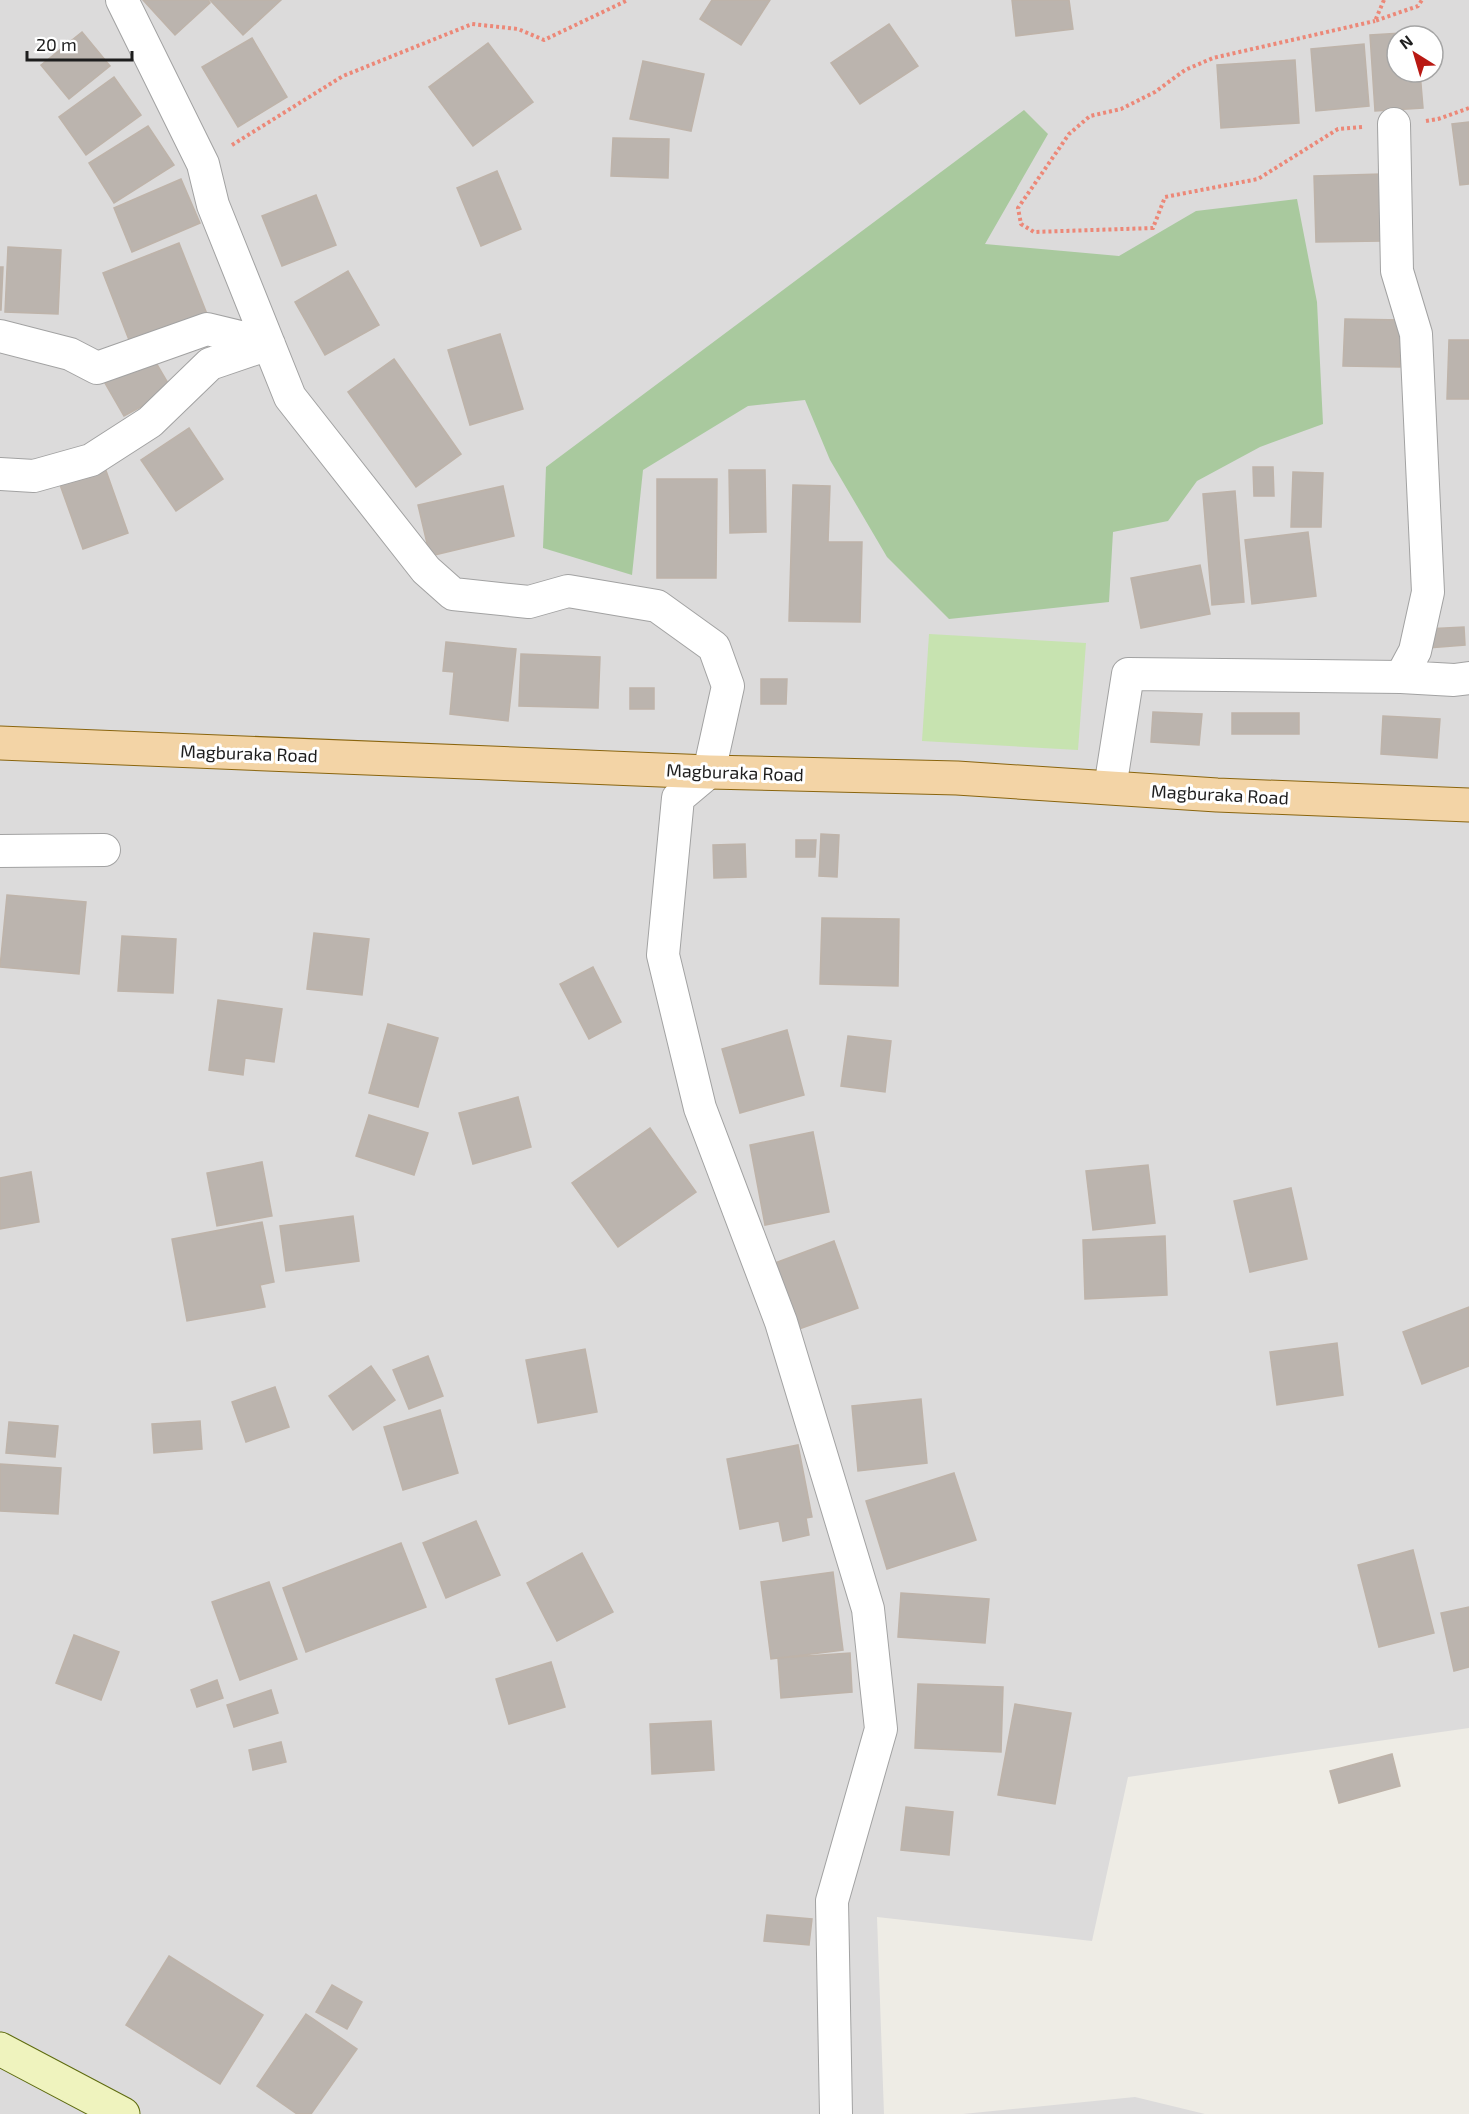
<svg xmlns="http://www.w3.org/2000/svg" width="1469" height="2114" font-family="'Exo 2',sans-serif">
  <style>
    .residential { fill: #dcdbdb; fill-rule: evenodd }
    .grass { fill: #c7e3b0 }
    .forest { fill: #a9c99e }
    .building { fill: #bbb4ae; stroke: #beb3a9; stroke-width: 1.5 }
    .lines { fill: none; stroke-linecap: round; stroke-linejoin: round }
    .street-casing { stroke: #a2a2a2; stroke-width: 34 }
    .secondary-casing { stroke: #5e6b0f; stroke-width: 35 }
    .primary-casing { stroke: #8a650e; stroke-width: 35 }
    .path { stroke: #ec8878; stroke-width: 4; stroke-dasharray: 3 3; stroke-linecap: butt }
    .street { stroke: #fff; stroke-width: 32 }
    .secondary { stroke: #eff3be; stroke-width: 33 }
    .primary { stroke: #f3d4a6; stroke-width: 33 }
    .labels { text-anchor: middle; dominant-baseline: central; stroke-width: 6; stroke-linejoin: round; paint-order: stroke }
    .street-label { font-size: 18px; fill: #1e1e1e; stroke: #fff }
  </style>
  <rect width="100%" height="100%" fill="#eeece5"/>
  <path class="residential" d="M0,0H1469V1728L1128,1777L1092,1941L877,1917L884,2114H0ZM1397,36H1433V72H1397Z
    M1135,2097L1205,2114H963Z"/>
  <path class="grass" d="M929,634L1086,643L1078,750L922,741Z"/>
  <path class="forest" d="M1024,110L1048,134L985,244L1119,256L1196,211L1297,199L1317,302L1323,424L1260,447L1197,481L1168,521L1113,532L1109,602L949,619L887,557L830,460L805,400L748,406L643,470L632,575L543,548L546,467Z"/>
  <path class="building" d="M143,0H208L210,3L175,35Z
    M210,0H281L243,35Z
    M712,0H770L741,45L700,19Z
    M1012,0H1069L1073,29L1016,36Z
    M889,24L918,66L860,104L831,63Z
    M82,32L110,66L69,99L41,65Z
    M1418,32V36H1397V72H1420L1423,108L1375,111L1370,35Z
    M252,38L287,97L238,127L202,67Z
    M488,43L533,102L473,146L429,87Z
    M1364,44L1369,106L1316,111L1311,49Z
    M1295,60L1299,123L1221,128L1217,65Z
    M643,61L704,74L691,131L630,119Z
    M114,77L141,115L86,155L59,117Z
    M1469,122V184L1460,185L1452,124Z
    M148,126L174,165L114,203L89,163Z
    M613,138L669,139L668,178L611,176Z
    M497,171L521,229L481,246L457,188Z
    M1381,174L1382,241L1316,242L1314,176Z
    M181,179L200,223L132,252L114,208Z
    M316,195L336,245L282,266L262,216Z
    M179,243L207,314L131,345L103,273Z
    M8,247L61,250L58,314L5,312Z
    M0,267H3L1,310H0Z
    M348,271L379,325L325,355L295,302Z
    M1345,319L1402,320L1400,367L1343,366Z
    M500,334L523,409L470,425L448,350Z
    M1449,340H1469V399H1447Z
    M152,356L172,390L124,416L105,383Z
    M394,359L461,454L416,487L348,392Z
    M189,428L223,479L176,511L141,460Z
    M104,465L128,533L83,549L59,482Z
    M1253,467H1273L1274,496H1254Z
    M729,470H765L766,532L730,533Z
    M1293,472L1323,473L1321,527H1291Z
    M657,479H717L716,578H657Z
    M793,485L830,486L828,542H862L860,622L789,621Z
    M503,486L514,536L430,556L418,505Z
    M1235,491L1244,602L1212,605L1203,494Z
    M1308,532L1316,596L1252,604L1245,540Z
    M1200,565L1210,614L1141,628L1131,578Z
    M1464,627L1465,645L1428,648L1426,629Z
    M446,642L516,649L508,721L450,714L454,672L443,671Z
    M521,654L600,657L598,708L519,706Z
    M761,679H787L786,704H761Z
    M630,688H654V709H630Z
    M1153,712L1202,714L1199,745L1151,742Z
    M1232,713H1299V734H1232Z
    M1383,716L1440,719L1437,758L1381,754Z
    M821,834L839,835L837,877L819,876Z
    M796,840H816L815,857H796Z
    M745,844L746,877L714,878L713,845Z
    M7,895L86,902L79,974L0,967Z
    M822,918L899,919L898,986L820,984Z
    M314,933L369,939L362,995L307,989Z
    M122,936L176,939L173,993L118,991Z
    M593,967L621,1022L589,1039L560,984Z
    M218,1000L282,1009L274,1062L245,1058L243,1075L209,1070Z
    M388,1024L438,1038L418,1107L369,1093Z
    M787,1030L804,1095L740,1113L722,1049Z
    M848,1036L891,1041L885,1092L841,1086Z
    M518,1097L531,1147L473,1164L459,1113Z
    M369,1115L428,1133L414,1175L356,1156Z
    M650,1128L696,1192L618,1247L572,1183Z
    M813,1132L829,1212L765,1225L750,1145Z
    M262,1162L272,1216L217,1226L207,1173Z
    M1148,1165L1155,1223L1093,1230L1086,1171Z
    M31,1172L39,1222L0,1229V1178Z
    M1291,1188L1307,1259L1250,1272L1234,1201Z
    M353,1216L359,1261L286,1271L280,1226Z
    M262,1222L274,1282L260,1285L265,1307L187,1321L172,1239Z
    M1165,1236L1167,1295L1085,1299L1083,1240Z
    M834,1241L858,1308L799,1329L775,1263Z
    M1469,1307V1366L1422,1384L1403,1332Z
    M1337,1343L1343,1395L1277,1405L1270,1352Z
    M585,1349L597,1412L538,1423L526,1360Z
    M428,1356L443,1396L409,1409L393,1370Z
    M371,1366L395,1400L353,1430L329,1396Z
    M275,1387L289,1427L246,1442L232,1402Z
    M921,1399L927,1463L858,1471L852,1406Z
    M440,1410L458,1473L403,1490L384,1427Z
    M200,1421L202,1449L154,1453L152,1424Z
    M9,1422L58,1426L55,1457L6,1453Z
    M798,1445L812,1517L806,1518L809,1535L783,1541L779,1521L740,1529L727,1459Z
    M0,1464L61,1468L58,1514L0,1511Z
    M954,1473L976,1540L887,1569L866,1501Z
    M476,1521L500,1575L446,1598L423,1543Z
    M401,1543L426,1607L306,1652L283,1588Z
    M1413,1550L1434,1633L1379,1647L1358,1565Z
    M582,1553L613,1612L557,1641L527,1583Z
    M833,1572L843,1650L771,1659L761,1582Z
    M269,1582L297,1659L240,1680L212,1602Z
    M901,1593L989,1599L985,1643L898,1637Z
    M1469,1607V1667L1454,1671L1441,1613Z
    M74,1635L119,1652L101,1700L56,1683Z
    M850,1653L852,1692L781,1698L778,1658Z
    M551,1662L565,1707L509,1724L496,1679Z
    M217,1680L223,1698L197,1707L191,1690Z
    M918,1684L1003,1687L1001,1752L915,1748Z
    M271,1690L278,1713L234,1727L227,1705Z
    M1015,1704L1071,1713L1055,1804L998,1795Z
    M711,1721L714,1770L652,1774L650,1724Z
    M281,1742L286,1762L253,1770L249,1750Z
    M1392,1754L1400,1786L1339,1803L1330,1771Z
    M906,1807L953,1812L949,1855L901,1850Z
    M767,1915L812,1919L809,1945L764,1941Z
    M169,1956L263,2015L220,2084L126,2025Z
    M332,1985L362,2002L347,2029L316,2012Z
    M306,2014L357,2049L311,2114H297L257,2086Z"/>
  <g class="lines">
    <defs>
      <path id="street" d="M122,0L203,164L213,205L290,397L426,570L453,594L529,602L568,591L657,606L714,647L728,686L709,772L678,798L663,955L700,1108L781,1322L868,1609L881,1729L832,1901L836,2114
        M1394,124L1397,271L1416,334L1428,592L1415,651L1401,677
        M0,336L70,354L97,368L207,329L269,344L210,364L150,422L91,460L34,476L0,474
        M1110,788L1128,674L1401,677L1454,680L1469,678
        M0,851L104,850"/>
      <path id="secondary" d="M0,2049L123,2114"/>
      <path id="primary" d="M0,743L709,772L957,778L1217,795L1469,805"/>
    </defs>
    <use href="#street" class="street-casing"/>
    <use href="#secondary" class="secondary-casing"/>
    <use href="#primary" class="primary-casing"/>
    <path class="path" d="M1384,0L1375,21L1418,6L1422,0
      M1426,121L1438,119L1469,108
      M1362,127L1338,129L1258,179L1165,197L1153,228L1034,232L1021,224L1018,208L1069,134L1090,116L1121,109L1155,92L1185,70L1213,58L1375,21
      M232,145L343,76L472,24L518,29L544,40L628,0"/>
    <use href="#street" class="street"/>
    <use href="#secondary" class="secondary"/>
    <use href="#primary" class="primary"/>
  </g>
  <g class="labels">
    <g class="street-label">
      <text transform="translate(249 753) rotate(2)">Magburaka Road</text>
      <text transform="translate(735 772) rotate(2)">Magburaka Road</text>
      <text transform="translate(1220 794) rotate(3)">Magburaka Road</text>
    </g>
  </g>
  <g transform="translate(1415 54) rotate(323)"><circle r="28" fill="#ffffff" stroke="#a5a5a5" stroke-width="1.5"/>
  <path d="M0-4.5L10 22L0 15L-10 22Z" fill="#b91913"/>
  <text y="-9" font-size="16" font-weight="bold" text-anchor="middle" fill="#1e1e1e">N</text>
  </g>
  <path d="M27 51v9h105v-9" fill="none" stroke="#1e1e1e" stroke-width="3"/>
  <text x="36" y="51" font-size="18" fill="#1e1e1e" stroke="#ffffff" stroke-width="4.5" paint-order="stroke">20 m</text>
</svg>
